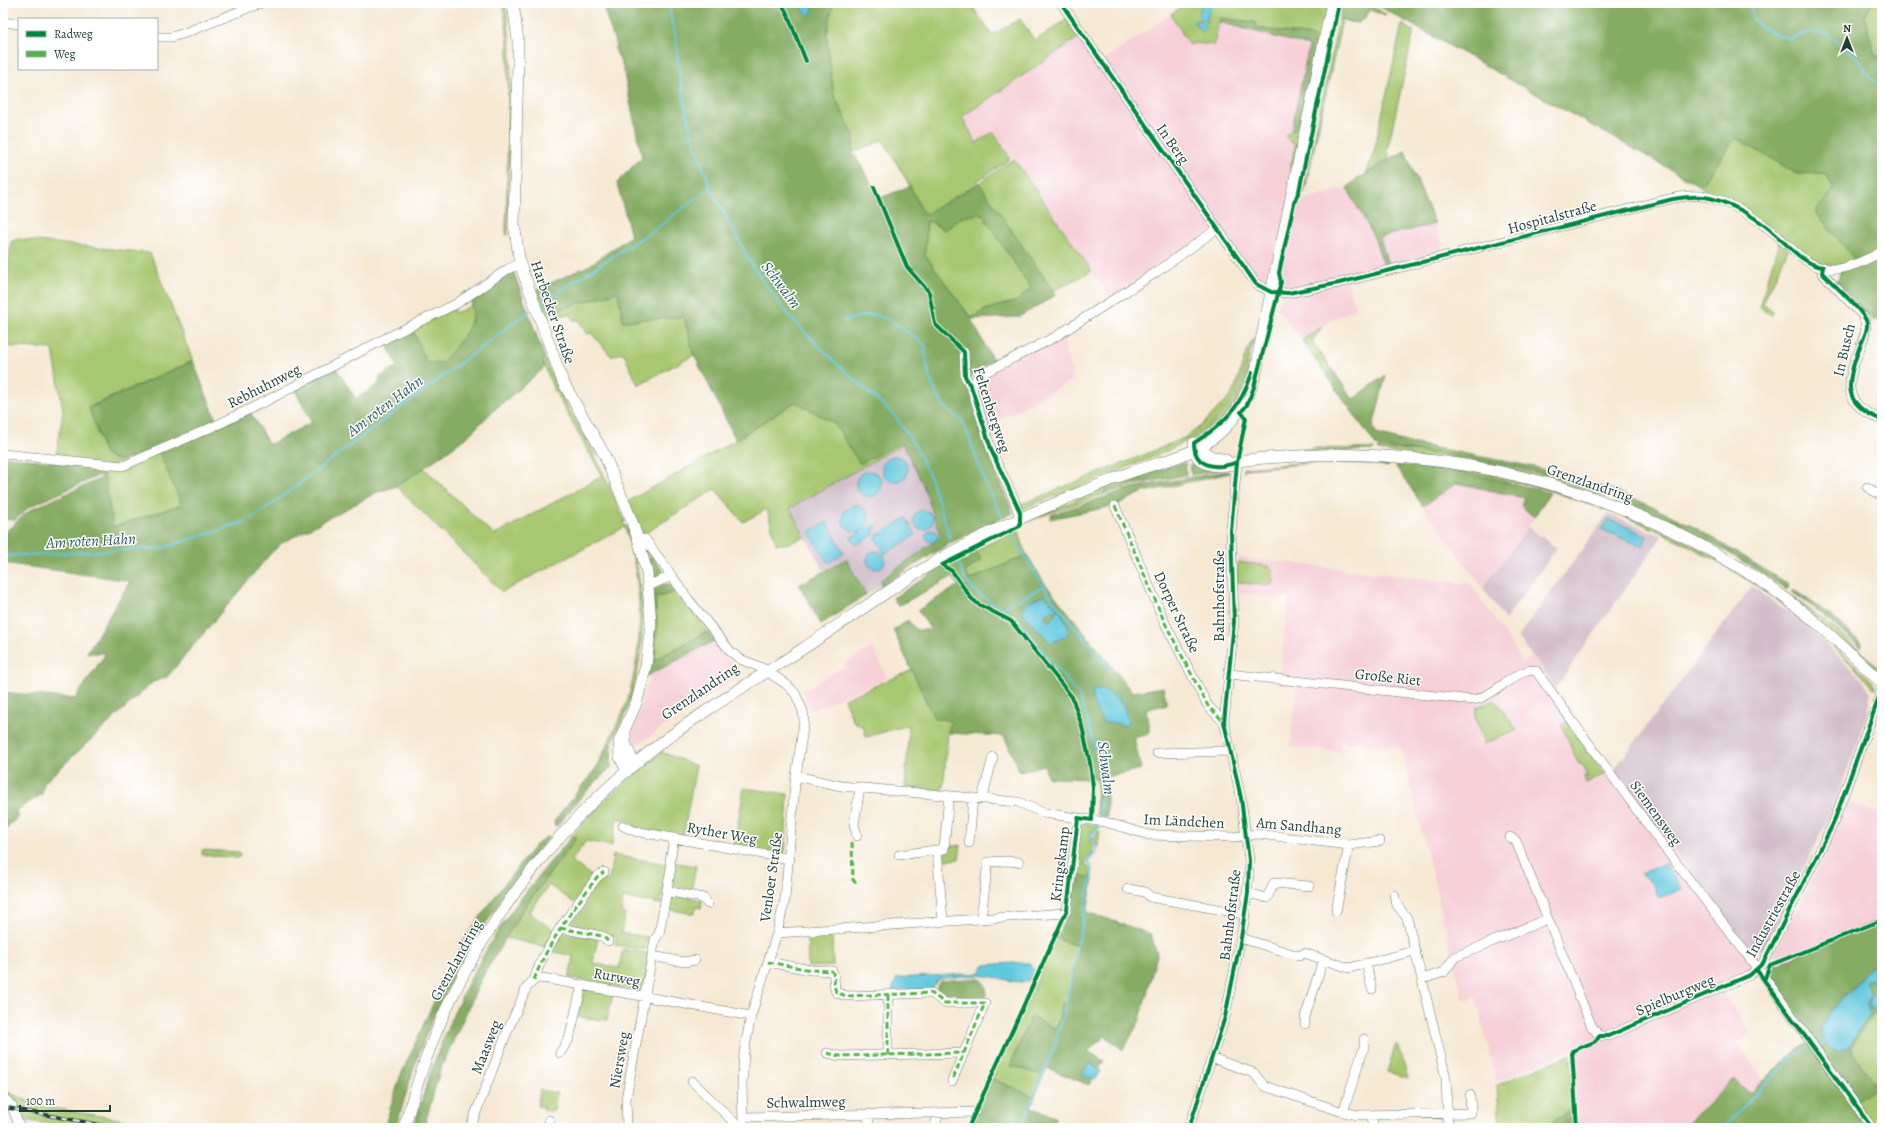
<svg xmlns="http://www.w3.org/2000/svg" width="1885" height="1131" font-family="Alegreya,serif">
  <style>
    .built { fill: #f6cfd7 }
    .industrial { fill: #d1bdc9 }
    .green { fill: #a7c76f; stroke: #638252; fill-rule: evenodd }
    .forest { fill: #85ac62; stroke: #52744b; fill-rule: evenodd }
    .water { fill: #61c8de; stroke: #408289 }
    .lines { fill: none; stroke-linecap: round; stroke-linejoin: round }
    .stream { stroke: #61c8de; stroke-width: 2 }
    .minor-casing { stroke: #6a796c; stroke-width: 10 }
    .major-casing { stroke: #6a796c; stroke-width: 12 }
    .minor { stroke: #fff; stroke-width: 9 }
    .major { stroke: #fff; stroke-width: 11 }
    .rail-casing { stroke: #1f3d34; stroke-width: 3.5 }
    .rail { stroke: #fff; stroke-width: 2; stroke-dasharray: 6; stroke-linecap: butt }
    .quiet { stroke: #55b346; stroke-width: 3; stroke-dasharray: 6 3; stroke-linecap: butt }
    .cycleway-casing { stroke: #fff; stroke-width: 6 }
    .cycleway { stroke: #00873e; stroke-width: 4 }
    .labels { text-anchor: middle; dominant-baseline: central; stroke-width: 3; stroke-linejoin: round; paint-order: stroke }
    .street-label { font-size: 15px; fill: #1f3d34; stroke: #fff }
    .water-label { font-size: 16px; font-style: italic; fill: #30605e; stroke: #fff }
  </style>
  <rect width="100%" height="100%" fill="#fff"/>
  <filter id="ink" filterUnits="userSpaceOnUse"><feTurbulence type="fractalNoise" baseFrequency=".025" numOctaves="2"/><feDisplacementMap in="SourceGraphic" scale="8" xChannelSelector="R" yChannelSelector="G"/><feConvolveMatrix kernelMatrix="1 2 1 2 8 2 1 2 1" color-interpolation-filters="sRGB"/></filter>
  <filter id="wash" filterUnits="userSpaceOnUse"><feTurbulence type="fractalNoise" baseFrequency=".012" numOctaves="4" result="noise"/><feDisplacementMap in="SourceGraphic" scale="16" xChannelSelector="R" yChannelSelector="G"/><feGaussianBlur stdDeviation="0.9" result="paint"/><feColorMatrix in="noise" values="0 0 0 0 0 0 0 0 0 0 0 0 0 0 0 0 0 1.4 0 .05"/><feComposite in="paint" operator="in"/></filter>
  <g filter="url(#wash)">
    <rect width="100%" height="100%" fill="#f6e9d4"/>
    <path class="built" d="M1187,3L1219,22L1309,46L1289,140L1298,150L1287,200L1299,201L1347,188L1374,237L1435,224L1445,252L1346,278L1356,310L1340,315L1302,340L1277,308L1285,286L1273,283H1264L1258,280L1219,227L1110,298L1014,159L993,132L976,143L962,117L1081,37L1100,63Z
      M1061,334L1074,379L985,428L974,389L979,377Z
      M1457,483L1524,498L1521,506L1534,518L1483,588L1423,506Z
      M1238,557L1471,584L1521,659V664L1532,657L1614,770L1754,956L1756,976L1722,992L1752,1033L1737,1043L1764,1081L1750,1094L1734,1078L1683,1128H1578L1573,1055L1571,1050L1496,1082L1476,997L1467,1000L1463,999L1401,748L1341,741L1340,752L1290,747L1297,686L1279,684L1288,599L1239,593Z
      M714,641L740,675L638,744L631,742L629,738V735L636,722L651,674Z
      M873,647L887,678L810,711L802,691L845,666L844,663Z
      M1848,801L1882,815V919L1772,966L1775,952L1837,828Z"/>
    <path class="industrial" d="M902,442L923,485L941,537L881,580V586L866,595L846,559L823,570L790,508L860,464Z
      M1608,514L1662,536L1556,688L1518,637Z
      M1528,527L1557,548L1505,620L1483,588Z
      M1752,586L1806,625L1860,677L1871,692L1865,720L1843,783L1824,828L1764,947L1760,951L1751,949L1743,942L1614,770Z"/>
    <path class="green" d="M503,3H505L506,6L511,49L510,110L508,111V41Z
      M833,3H970L992,35L1020,19L1035,41L1068,18L1081,36L962,117L976,143L993,132L1009,156V160L977,181L979,183L1014,159L1092,271L1053,291L979,183L924,215L910,186L883,140L853,152L854,136L834,95L829,60L827,33Z
      M1187,3H1329L1293,172L1290,171L1295,146L1285,136L1291,132L1300,118L1316,47V40L1312,36L1257,28L1220,18L1214,45L1195,43L1189,45L1171,14Z
      M1872,3H1882V58L1875,55L1864,16Z
      M1339,18L1342,20L1305,190L1299,201L1303,193Z
      M1402,24L1414,31L1388,147L1389,158L1366,174L1374,151Z
      M628,34L910,440L790,508L805,537L787,544H776L767,509L743,522L715,489L641,536L653,558L647,561L627,502L736,440L773,416L684,317L694,355L638,385L623,352L612,357L591,333L587,334L578,319L574,321L569,314L542,319L537,311L656,228L631,221L617,183L642,157L623,67L614,48ZM624,284L623,321L618,292L576,304Z
      M508,113H510L508,235H506Z
      M1736,138L1797,174L1825,173L1834,189L1856,262L1842,266L1819,264L1700,186Z
      M978,214H982L1031,288L1017,301L987,309L971,318L925,255L927,220L945,230L962,217Z
      M18,239L150,253L193,361L89,407L105,455L250,412L269,445L356,399L379,384L380,377L398,366L385,341L452,307L456,313L472,305L473,313L468,331L513,271L545,359L558,390L591,447L625,521L623,523L627,527C645,586 648,643 630,702C625,717 616,730 612,745L608,743C614,729 622,716 627,702C645,643 643,585 625,527L502,592L396,486L424,468L494,535L602,476L554,390L542,360L186,509L167,470L182,504L113,527L103,468L56,456L63,411L53,349L3,346V316L11,243L12,241Z
      M1779,242L1788,250L1763,303L1773,311L1772,315L1759,307Z
      M1322,327L1312,341L1332,369L1327,376L1302,340Z
      M1252,340H1254C1247,362 1243,387 1230,405C1204,440 1151,458 1113,473C1083,485 1052,497 1022,509L1019,505L1158,449L1186,437L1202,425L1231,395L1236,385L1244,359Z
      M1250,363L1246,386L1231,412L1212,430L1198,439L1184,446C1190,440 1200,436 1207,430C1235,409 1240,395 1250,363Z
      M1318,448L1374,449V450L1244,454Z
      M1377,449C1455,451 1533,472 1606,497L1378,450Z
      M1421,464L1505,476L1606,507L1605,510L1551,491L1521,483Z
      M1105,487L1104,494L1022,523Z
      M1612,508L1686,541L1749,577L1804,618L1873,682L1875,689H1873C1859,670 1842,655 1825,639C1761,580 1689,542 1609,510Z
      M1019,530L1022,545L1027,555L970,580L965,572L981,560L975,550Z
      M1239,562L1269,566L1273,570V583L1270,586L1237,582V565Z
      M677,591L708,631L655,660V598Z
      M1791,596L1833,627L1882,671V675Z
      M912,670L951,721L948,733L943,791L905,788L909,725L866,737L864,727L853,721L844,699Z
      M1495,700L1517,730L1484,744L1475,716L1477,707Z
      M1567,722L1605,774L1586,783L1584,776L1588,777L1584,766L1578,763L1561,724Z
      M662,752L696,766L683,837L634,828L628,820L617,818L612,846L586,841L571,861L593,877L574,903L549,885L529,913L555,930L546,947L505,938L523,909L577,837L572,836C598,804 629,777 662,752Z
      M744,788L788,794L785,852L781,855L734,846Z
      M1079,822L1098,826L1096,830L1091,832L1089,838L1093,848L1092,855L1089,856L1085,861L1086,865L1090,870V878L1073,873Z
      M1100,831L1098,847L1092,837Z
      M961,845L959,859L939,861L938,853L946,847Z
      M202,850L239,852L241,855L238,858L202,855Z
      M613,855L666,864L668,866L661,904L623,898L621,913L625,914L621,933L647,937L645,950L615,945L616,936L566,927L599,879L609,880Z
      M672,862L696,866L691,893L673,890L670,885Z
      M672,894L702,900L701,908L696,907L695,914L666,909L668,897Z
      M561,932L598,938L593,963L619,968L623,949L650,954L644,988L639,991L569,978L573,956L549,951Z
      M832,934L833,966L808,967L807,935Z
      M1151,934L1157,955L1056,1029L1031,1017L1011,1065L1043,1076L1035,1097L992,1079L1056,939L1079,946Z
      M588,990L613,994L607,1020L578,1017L584,993Z
      M1874,1013L1882,1025V1120L1874,1125L1856,1101L1875,1087L1850,1048Z
      M1396,1044L1399,1046L1408,1078L1387,1072Z
      M1571,1054L1573,1107L1544,1128H1500L1497,1085Z
      M3,1090L40,1106L155,1125L161,1128H71L19,1119L3,1094Z
      M540,1090L557,1093L554,1111H544L543,1107L537,1106Z"/>
    <path class="forest" d="M602,3H833L827,33L829,60L834,95L854,136L853,152L871,183L878,199L910,186L924,215L979,183L1056,295L1019,317L971,319L993,360L973,373L968,384C973,405 978,427 986,447C994,470 1005,490 1013,513L952,542L881,586V580L941,537L923,485L902,442L860,464L834,423L795,402L736,440L694,355L684,317L623,321L618,292L554,311H537L529,293L590,265L631,236L617,183L642,157L622,64ZM978,214H982L1031,288L1017,301L987,309L971,318L925,255L927,220L945,230L962,217Z
      M1342,3H1367L1387,15L1384,16L1370,10L1366,17L1358,23L1347,22L1339,18Z
      M1373,3H1872L1864,16L1875,55L1882,58V318L1873,321L1836,281L1839,278L1840,271L1856,261L1815,212L1834,189L1825,173L1797,174L1736,138L1700,186Z
      M1220,18L1255,22L1257,28L1312,36L1316,40L1300,118L1296,128L1291,132L1309,46L1219,22Z
      M1405,151L1435,224L1380,237L1389,268L1385,269L1374,237L1347,188C1354,180 1357,179 1367,174C1380,166 1390,158 1405,151Z
      M513,271L545,359L542,360L544,368L493,411L468,436L424,468L396,486L376,493L282,543L271,553L167,677L153,682L44,783L42,794L16,811L18,818L10,824L7,829H3V692L75,699L106,653H87L130,581L3,563V534L30,510L102,478L100,475L29,507L15,520L3,519V456L103,468L113,527L182,505L157,448L119,461L105,455L89,408L193,361L219,427L250,412L269,445L312,422L294,389L336,368L356,399L379,384L380,377L398,366L385,341L412,328L427,363H442C456,345 482,322 469,298Z
      M1332,369L1353,399L1386,375L1373,427L1377,434L1410,443L1534,467L1610,489L1608,495C1533,468 1456,453 1377,447L1327,376Z
      M1324,461L1389,464L1388,467L1375,464L1324,462L1246,469L1243,471L1244,468Z
      M1186,463V475L1133,485L1104,494L1105,487C1131,476 1158,467 1186,463Z
      M1190,464L1221,469L1191,475Z
      M1395,465C1448,469 1499,479 1550,493L1534,517L1521,506L1524,498L1457,483L1423,506Z
      M1227,471L1230,473L1144,492L1114,506L1050,519L1051,515L1131,488Z
      M1613,489L1689,524L1785,582L1789,586L1787,590C1731,551 1675,522 1612,497Z
      M975,550L982,560L965,572L970,580L1027,555L1043,581L1132,692L1163,687L1167,704L1146,710L1149,722V734L1134,738L1141,769L1102,778L1107,796V817L1096,814L1097,779L1048,778L1044,765L1020,772L1004,736L948,733L951,721L934,718L893,630L908,620L916,630H931L918,610L959,585L952,577L898,606L893,598L945,565ZM1044,595L1057,608L1045,615V618L1050,622L1061,612L1067,623L1058,640L1051,643L1041,632Z
      M653,558L664,572L663,577L654,580L650,576L647,561Z
      M846,559L866,595L821,624L799,585Z
      M661,584H671L677,591L655,598L657,627L655,660L708,631L714,641L647,676L652,591Z
      M1794,590L1830,615L1861,643L1860,647L1817,610L1792,592Z
      M608,743L612,745L611,767L581,797L557,826L554,825L555,820L596,768Z
      M572,836L577,837L523,909L483,976L440,1070L424,1128H414C433,1055 462,985 504,922C524,892 549,864 572,836Z
      M546,837H549C506,890 470,943 439,1005C420,1044 408,1086 396,1128H384L400,1077L441,986L467,935L502,887L535,846Z
      M1073,873L1093,879L1087,912L1151,934L1157,955L1140,1020L1123,1050L1105,1036L1088,1051L1104,1061L1089,1085L1047,1068L1043,1076L1010,1065L1031,1017L1056,1029L1063,1003L1066,1004L1079,946L1056,939L1069,910Z
      M1882,919C1882,926 1884,946 1881,952C1872,974 1822,1012 1820,1032L1846,1049L1870,1012L1867,1004L1870,992L1866,982L1870,979L1878,984L1880,988L1879,991L1873,993L1870,997L1874,1009L1882,997V1025L1874,1013L1850,1048L1876,1087L1850,1105L1867,1128H1683L1734,1078L1750,1094L1796,1050L1812,1040L1768,976L1772,966Z
      M978,978C986,983 987,988 986,997L981,999L977,996L963,999L955,993L943,997L937,991V987L940,981Z
      M992,1079L1035,1097L1031,1107L1055,1117L1054,1128H969Z
      M1573,1107L1575,1128H1544L1543,1127Z"/>
    <path class="water" d="M800,3H815L810,16L805,12Z
      M1203,3L1211,4L1206,23L1198,15Z
      M1198,19L1206,27L1202,33L1194,22Z
      M882 469a13 13 0 1 1 26 0a13 13 0 1 1-26 0Z
      M856 484a13 13 0 1 1 26 0a13 13 0 1 1-26 0Z
      M853,505H858L867,511L869,522L863,530L875,524L877,528L873,530L875,534L856,545L851,537L862,531C853,533 846,530 842,521L844,511Z
      M913 520a10 10 0 1 1 20 0a10 10 0 1 1-20 0Z
      M906,518L916,535L885,554L875,537Z
      M1609,519L1647,536L1643,547L1601,529Z
      M827,522L844,553L830,562L829,561L827,562L809,532Z
      M926 536a6 6 0 1 1 12 0a6 6 0 1 1-12 0Z
      M867 560a9 9 0 1 1 18 0a9 9 0 1 1-18 0Z
      M1044,595L1057,608C1053,612 1049,610 1045,615V618L1050,622L1056,615L1055,612L1058,609L1067,623L1069,632L1064,637L1051,643L1024,615L1022,609L1028,602Z
      M1102,689L1116,697L1125,708V714L1130,722L1124,726L1118,723H1105C1096,712 1092,704 1092,691Z
      M1665,863L1682,889L1659,898L1653,884L1641,874Z
      M1882,952V997L1872,1010C1868,1002 1869,994 1879,991L1880,988L1874,980H1867L1866,982L1870,992L1867,1004L1870,1015L1846,1049L1839,1052L1833,1050L1827,1045L1822,1038L1820,1028L1831,1012L1851,991Z
      M1013,963H1029L1034,970L1028,982C1013,983 1000,977 985,976C970,974 953,978 938,979L932,989L892,990L897,978L981,973L983,965Z
      M1090,1063L1101,1071L1095,1080L1082,1074Z"/>
    <g class="lines">
      <path class="stream" d="M668,3L676,39L680,78L691,133L710,187L754,268L790,317L834,361L895,416L914,444L930,477L951,540
        M1750,3L1753,19L1761,27L1788,39L1809,32L1828,34L1856,56L1869,76L1882,86
        M705,191L710,187
        M541,303L657,228L697,197
        M843,321C852,319 864,315 873,315C890,316 913,336 926,346L925,353L929,377L944,407L963,421L987,487L1001,515
        M252,519L531,310
        M3,556L163,548L247,521
        M959,564L966,582L980,595L1018,619L1079,696L1086,715L1097,755L1101,789L1100,818
        M1044,586L1054,601L1111,670
        M1003,608L1044,586L1012,536
        M1818,1044L1826,1043
        M1021,1128L1055,1044L1066,1004L1092,875V870L1088,861L1096,852V847L1090,837L1092,833L1098,830L1099,825
        M1723,1128L1796,1053L1803,1050"/>
    </g>
  </g>
  <g filter="url(#ink)">
    <g class="lines">
      <defs>
        <path id="minor" d="M1061,3L1256,284L1271,292L1288,293L1339,283L1645,205C1665,200 1687,193 1708,197C1729,202 1751,215 1768,228C1790,244 1806,271 1836,269C1852,268 1868,258 1882,252
          M3,22L19,24
          M157,37H171L182,34L261,3
          M1823,267L1822,273L1863,316C1869,327 1864,336 1860,348C1846,383 1841,404 1882,420
          M964,352L965,376L972,389L992,452L1014,499L1020,518
          M972,389L978,376L1055,337L1158,271L1217,229
          M3,454L123,466L219,424L266,401L390,336L456,304L508,269L520,264
          M1867,487L1882,496
          M1115,506L1165,623L1208,706L1224,722
          M645,539L689,600L731,652L740,659L762,668L786,684L795,693L803,711L804,721L795,783L785,899L777,933L751,1016L744,1052L742,1084L743,1128
          M648,586L671,576
          M1229,674L1473,700C1493,698 1520,665 1536,671L1661,843L1765,978L1872,1128
          M1157,753L1230,751
          M796,776L841,786L1018,802L1044,813L1105,822L1149,835L1233,837L1258,834L1349,845L1380,841
          M982,799L993,757
          M623,826L634,831L790,859
          M857,836L854,824L860,788
          M1510,837L1516,841L1592,1027L1600,1036H1608L1750,975L1763,963L1833,824L1882,689
          M969,843L973,798
          M937,850L943,921
          M899,855L944,849L949,796
          M1128,889L1145,892L1150,897L1245,914
          M666,891L703,898L708,904
          M1248,893L1267,898L1274,883L1309,886
          M1394,895L1397,905L1407,918L1446,1078L1448,1128
          M1336,911L1349,845
          M981,918L988,862L1006,861L1019,862
          M560,928L602,936L608,941
          M777,933L1065,913L1067,910L1078,818
          M1241,938L1299,956L1304,953L1349,968L1414,951
          M652,956L684,962L695,960
          M768,962L811,970L832,971C836,977 833,985 836,992L846,996L931,993L945,1003H985L952,1081
          M1366,963L1372,989
          M1422,979L1444,972L1455,957L1547,919
          M534,980L540,978L548,979L751,1016
          M888,995V1055
          M1305,1024V1017L1323,960
          M560,1053L569,1039L582,985
          M827,1053L839,1056L963,1053
          M1212,1058L1254,1073L1264,1086L1343,1112L1358,1115L1471,1113L1470,1095
          M692,1081L740,1128
          M3,1097L12,1106L20,1128
          M1343,1112L1364,1047V1039
          M1372,1116L1373,1128
          M743,1117L975,1112
          M549,1120L551,1128
          M470,1128L507,1032L527,987L534,980L541,961L560,928L597,877L604,872
          M627,1128L626,1099L655,939L659,934L671,868L670,861L674,839
          M868,1128L869,1115
          M934,1128L939,1113
          M1189,1128L1225,1017L1244,922L1249,875V860L1241,798L1224,722L1234,622L1231,531L1237,462"/>
        <path id="major" d="M513,3L518,41V63L514,224L520,264L563,382L604,454L631,519L639,542L647,573L651,624L646,665L637,701L619,742L620,757L627,771
          M1194,443C1194,455 1199,462 1211,465C1221,467 1228,465 1237,462C1251,458 1268,458 1283,457C1325,453 1367,454 1409,458C1537,469 1665,515 1771,588C1811,615 1846,649 1882,683
          M1195,443L1210,456L1226,460
          M625,731V742L634,765
          M404,1128C416,1085 430,1043 449,1003C496,904 567,817 653,749C701,712 753,681 804,648C865,608 923,564 989,533C1033,512 1078,493 1123,475C1151,464 1182,459 1208,442C1238,422 1258,386 1259,350L1332,3"/>
      </defs>
      <use href="#minor" class="minor-casing"/>
      <use href="#major" class="major-casing"/>
      <use href="#minor" class="minor"/>
      <use href="#major" class="major"/>
      <defs>
        <path id="rail" d="M3,1107L118,1128"/>
      </defs>
      <use href="#rail" class="rail-casing"/>
      <use href="#rail" class="rail"/>
      <path class="quiet" d="M1115,506L1165,623L1208,706L1224,722
        M852,842L853,880L858,885
        M560,928L602,936L608,941
        M768,962L811,970L832,971C836,977 833,985 836,992L846,996L931,993L945,1003H985L952,1081
        M534,980C548,942 573,910 597,877L604,872
        M888,995V1055
        M827,1053L839,1056L963,1053"/>
      <defs>
        <path id="cycleway" d="M781,3L786,11L806,61
          M1061,3L1256,284L1271,292L1288,293L1339,283L1673,199C1685,197 1698,195 1710,198C1733,204 1758,218 1776,235C1790,247 1803,264 1823,267L1822,273C1831,282 1865,312 1867,323C1868,331 1863,339 1860,346C1847,382 1840,404 1882,420
          M874,187L907,267L929,292L935,324L964,352L965,376L972,389L992,452L1020,512V526L942,565
          M1237,462C1218,470 1194,468 1194,443C1224,424 1241,407 1252,373
          M942,565L952,571L971,598L978,604L1011,621L1072,697L1082,726L1090,763L1093,787L1092,820L1078,818L1067,910L968,1128
          M1756,969L1872,1128
          M1765,978L1770,965L1882,920
          M1189,1128L1225,1017L1241,938L1248,893L1249,860L1241,798L1224,722L1234,622L1231,531L1237,462L1246,418L1241,412L1247,405L1254,387L1281,282L1279,273L1294,203L1299,191L1339,3
          M1577,1128L1572,1051L1594,1042L1600,1036H1608L1750,975L1763,963L1833,824L1882,689"/>
      </defs>
      <use href="#cycleway" class="cycleway-casing"/>
      <use href="#cycleway" class="cycleway"/>
    </g>
  </g>
  <g class="labels">
    <g class="street-label">
      <text transform="translate(1173 144) rotate(55)">In Berg</text>
      <text transform="translate(1552 217) rotate(-15)">Hospitalstraße</text>
      <text transform="translate(553 312) rotate(71)">Harbecker Straße</text>
      <text transform="translate(1844 350) rotate(-77)">In Busch</text>
      <text transform="translate(264 386) rotate(-27)">Rebhuhnweg</text>
      <text transform="translate(992 410) rotate(72)">Feltenbergweg</text>
      <text transform="translate(1590 483) rotate(19)">Grenzlandring</text>
      <text transform="translate(1219 596) rotate(-90)">Bahnhofstraße</text>
      <text transform="translate(1177 612) rotate(65)">Dorper Straße</text>
      <text transform="translate(1388 677) rotate(6)">Große Riet</text>
      <text transform="translate(700 691) rotate(-34)">Grenzlandring</text>
      <text transform="translate(1656 813) rotate(54)">Siemensweg</text>
      <text transform="translate(1184 821) rotate(3)">Im Ländchen</text>
      <text transform="translate(1299 826) rotate(5)">Am Sandhang</text>
      <text transform="translate(722 833) rotate(10)">Ryther Weg</text>
      <text transform="translate(1060 864) rotate(-83)">Kringskamp</text>
      <text transform="translate(771 877) rotate(-82)">Venloer Straße</text>
      <text transform="translate(1773 914) rotate(-61)">Industriestraße</text>
      <text transform="translate(1230 915) rotate(-83)">Bahnhofstraße</text>
      <text transform="translate(456 960) rotate(-61)">Grenzlandring</text>
      <text transform="translate(617 977) rotate(11)">Rurweg</text>
      <text transform="translate(1675 995) rotate(-23)">Spielburgweg</text>
      <text transform="translate(486 1047) rotate(-68)">Maasweg</text>
      <text transform="translate(619 1060) rotate(-80)">Niersweg</text>
      <text transform="translate(806 1102) rotate(-1)">Schwalmweg</text>
    </g>
    <g class="water-label">
      <text transform="translate(781 285) rotate(53)">Schwalm</text>
      <text transform="translate(385 406) rotate(-37)">Am roten Hahn</text>
      <text transform="translate(91 541) rotate(-3)">Am roten Hahn</text>
      <text transform="translate(1106 768) rotate(83)">Schwalm</text>
    </g>
  </g>
  <rect width="1885" height="1131" fill="none" stroke="#fff" stroke-width="16"/>
  <rect x="18" y="18" width="140" height="52" fill="#ffffff" stroke="#a5b1ae"/>
  <rect x="26" y="31" width="20" height="6" fill="#00873e" stroke="#a5b1ae"/>
  <text x="54" y="38" font-size="12" fill="#1f3d34">Radweg</text>
  <rect x="26" y="51" width="20" height="6" fill="#55b346" stroke="#a5b1ae"/>
  <text x="54" y="58" font-size="12" fill="#1f3d34">Weg</text>
  <g transform="translate(1847 38)" stroke="#ffffff" stroke-width="3" paint-order="stroke">
  <path d="M0-3L7 15L0 10L-7 15Z" fill="#1f3d34"/>
  <text y="-6" font-size="11" font-weight="bold" text-anchor="middle" fill="#1f3d34">N</text>
  </g>
  <path d="M20 1105v6h90v-6" fill="none" stroke="#1f3d34" stroke-width="2"/>
  <text x="26" y="1105" font-size="12" fill="#1f3d34" stroke="#ffffff" stroke-width="3" paint-order="stroke">100 m</text>
</svg>
